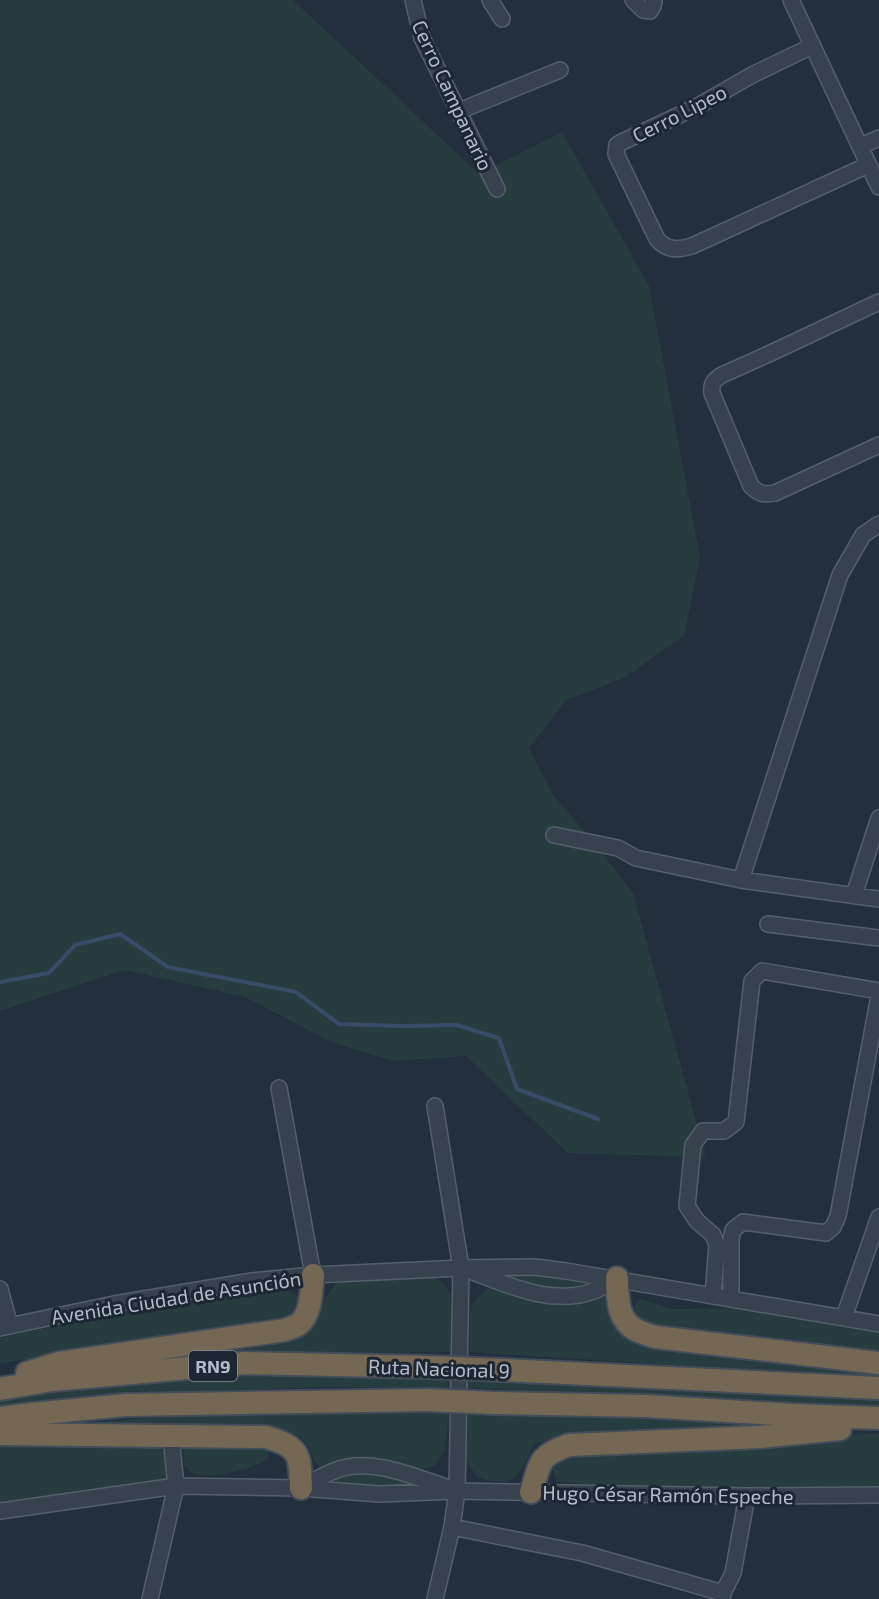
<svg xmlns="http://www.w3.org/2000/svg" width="879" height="1599" font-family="'Exo 2',sans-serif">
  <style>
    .green { fill: #263c3f }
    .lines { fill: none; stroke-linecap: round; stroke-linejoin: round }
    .stream { stroke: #394c67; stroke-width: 4 }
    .minor-casing { stroke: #565f6c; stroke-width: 18 }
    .highway-casing { stroke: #434c59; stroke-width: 26 }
    .minor { stroke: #38414e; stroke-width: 15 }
    .highway { stroke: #746855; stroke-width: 22 }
    .highway-bridge-casing { stroke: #434c59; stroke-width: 26; stroke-linecap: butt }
    .highway-bridge { stroke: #746855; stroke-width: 22 }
    .labels { text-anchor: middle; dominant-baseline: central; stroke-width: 6; stroke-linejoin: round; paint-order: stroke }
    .shield { fill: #1d2633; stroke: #878f9c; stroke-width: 1.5 }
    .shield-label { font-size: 18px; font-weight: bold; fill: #b4bcc9 }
    .street-label { font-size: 20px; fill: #b4bcc9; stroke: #1d2633 }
  </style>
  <rect width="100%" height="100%" fill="#242f3e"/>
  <path class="green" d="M0,0H293L479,174L562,132L649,286L700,557L684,636L624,678L566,700L529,748L553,795L587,834L633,893L706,1157L568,1153L466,1056L394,1061L334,1043L245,997L125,970L0,1011Z
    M513,1269L597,1283L560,1291L537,1288L496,1273Z
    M422,1275C426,1276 433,1276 436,1278C460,1290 452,1331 451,1352L254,1354L61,1368L306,1325L337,1283L353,1277Z
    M265,1286L285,1289L301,1299L293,1317L268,1328L0,1363V1338L124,1311Z
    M490,1288L604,1290L620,1327L879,1365V1378L470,1352C470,1323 463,1304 490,1288Z
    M640,1299L672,1309L771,1308L879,1329V1354L657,1330C645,1324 636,1321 634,1306Z
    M368,1372L879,1393V1411L474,1388L322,1387L183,1392L0,1409V1396L212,1376Z
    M450,1409L444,1453L434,1466L421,1469L390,1462L322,1471L314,1460L310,1449L301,1437L282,1430L69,1424L252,1410Z
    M468,1410L658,1415L776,1425L648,1431L557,1437L534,1444C518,1477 516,1489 477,1477L466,1460Z
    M863,1434H879V1487L709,1489L605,1486L557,1481L552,1468L555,1456L573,1449Z
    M0,1442L153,1445L167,1453L171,1472L166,1478L156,1482L0,1502Z
    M259,1446L267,1450L269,1458C254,1469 213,1479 195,1474C191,1472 187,1468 184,1465L183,1451L189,1447Z
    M372,1470L429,1487C397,1488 357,1495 328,1479L349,1471Z"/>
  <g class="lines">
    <path class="stream" d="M0,982L49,973L75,945L120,934L168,967L296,992L339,1024L403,1026L456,1025L499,1038L517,1089L598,1119"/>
    <defs>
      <path id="minor" d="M413,0L422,38L497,189
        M490,0L502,19
        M633,0L643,10L650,11L653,6L654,2L653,0
        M791,0L879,187
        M812,46L752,75L698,106L620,143L617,145L616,154L657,239C667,251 679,250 692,246L868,165
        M459,111L560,70
        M861,146L879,138
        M879,302L773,352L722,375C714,380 711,383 712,393L751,486C759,494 764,495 775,493L879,445
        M554,835L618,848L636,858L741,880L879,899
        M741,880L840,575L863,535L879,524
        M854,895L879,818
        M768,924L879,938
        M279,1088L313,1275
        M473,1272C510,1286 556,1307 596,1290C603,1287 610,1282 617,1278
        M0,1289L10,1326
        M713,1295L717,1245L713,1235L697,1221L687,1206L693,1145L703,1131H724L736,1122L752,981L762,971L879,991
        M731,1298V1240L733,1230L743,1222L826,1233L833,1227L838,1216L879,996
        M844,1317L879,1217
        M0,1328L114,1304L252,1281L313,1275L461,1268L535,1267L566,1271L879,1324
        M301,1488C312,1482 323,1475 334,1471C370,1456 415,1477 449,1488
        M0,1511L176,1486L301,1488L379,1494L457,1491L747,1496L879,1495
        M452,1527L582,1553L723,1593
        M150,1599L176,1486L171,1437
        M435,1599L452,1527L457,1491L461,1268L435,1106
        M722,1599L723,1593L733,1573L747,1496"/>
      <path id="highway" d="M617,1278C618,1298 616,1319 636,1330C642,1333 649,1335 655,1337L879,1363
        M502,1370L879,1388
        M27,1373L59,1363L285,1330C289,1328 295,1327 299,1324C312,1313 311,1290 313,1275
        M0,1389L53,1380L245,1363L428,1367
        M495,1403L645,1406L793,1415L879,1418
        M0,1418L32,1414L126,1405L426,1400
        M0,1434L266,1437C300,1447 300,1454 301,1488
        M531,1492C541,1463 537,1456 569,1445L760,1437L840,1429"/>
    </defs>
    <use href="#minor" class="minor-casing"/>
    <use href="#highway" class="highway-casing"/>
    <use href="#minor" class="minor"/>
    <use href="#highway" class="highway"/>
    <defs>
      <path id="highway-bridge" d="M428,1367L502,1370
        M426,1400L495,1403"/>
    </defs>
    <use href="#highway-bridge" class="highway-bridge-casing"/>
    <use href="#highway-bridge" class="highway-bridge"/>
  </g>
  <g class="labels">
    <rect class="shield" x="189" y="1351" width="48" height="30" rx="4.5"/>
    <g class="shield-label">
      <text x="213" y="1366">RN9</text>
    </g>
    <g class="street-label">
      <text transform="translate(453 95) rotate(65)">Cerro Campanario</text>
      <text transform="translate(679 113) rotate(-27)">Cerro Lipeo</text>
      <text transform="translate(176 1297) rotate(-9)">Avenida Ciudad de Asunción</text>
      <text transform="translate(439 1368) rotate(2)">Ruta Nacional 9</text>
      <text transform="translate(668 1494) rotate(1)">Hugo César Ramón Espeche</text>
    </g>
  </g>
</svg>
